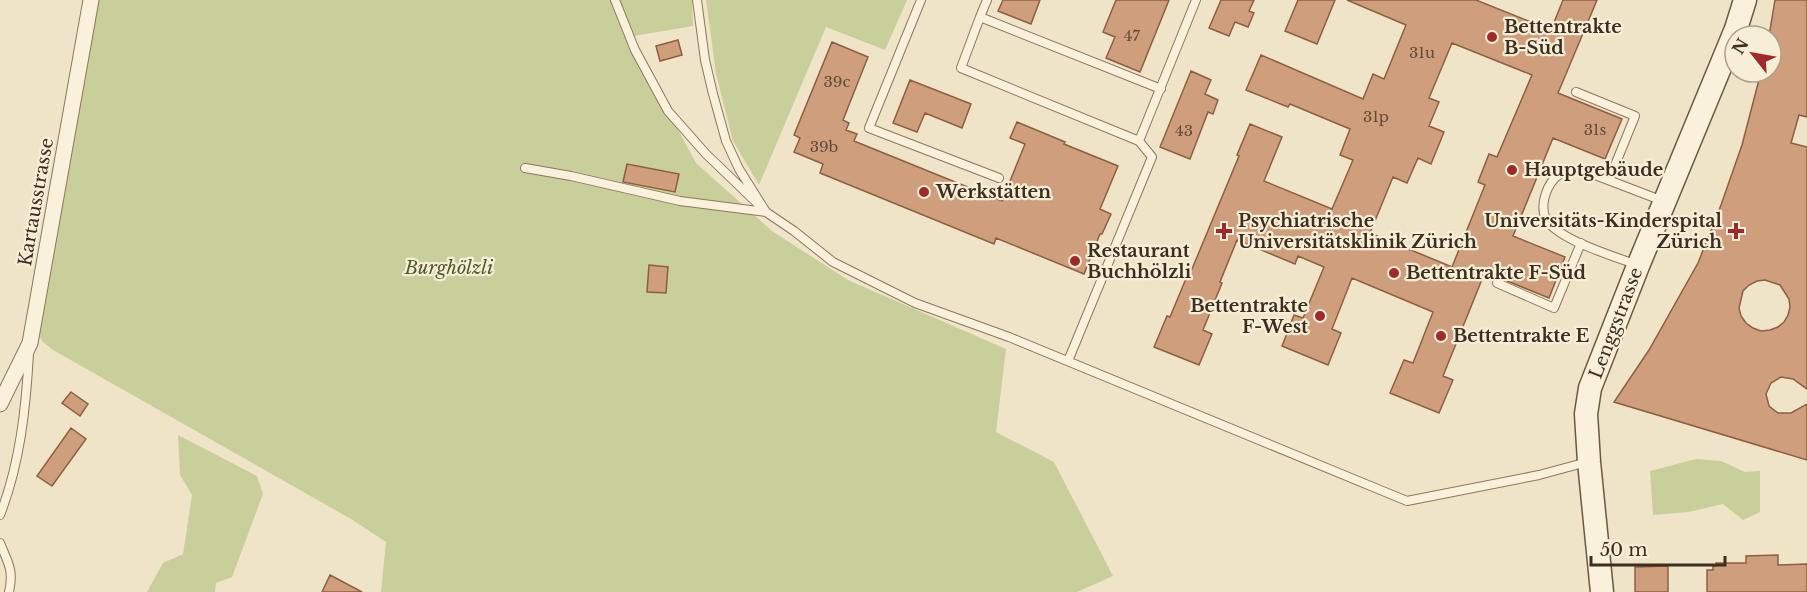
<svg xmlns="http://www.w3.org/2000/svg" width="1807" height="592" font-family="'Libre Baskerville',serif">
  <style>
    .green { fill: #c9cf9b }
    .building { fill: #cf9f7d; stroke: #8d5f41; stroke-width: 1.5; fill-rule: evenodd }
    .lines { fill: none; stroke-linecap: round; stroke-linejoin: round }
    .lane-casing { stroke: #8d765c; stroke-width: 10 }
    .street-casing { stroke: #8d765c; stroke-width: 17 }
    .secondary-casing { stroke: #6f573f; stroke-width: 25 }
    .lane { stroke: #faf1dc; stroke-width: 8 }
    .street { stroke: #faf1dc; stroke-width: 15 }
    .secondary { stroke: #faf1dc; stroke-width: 22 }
    .poi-dot { fill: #9e2a2b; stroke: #f7eed8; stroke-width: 2 }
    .labels { text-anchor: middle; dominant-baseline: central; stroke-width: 4.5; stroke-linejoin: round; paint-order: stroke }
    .number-label { font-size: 15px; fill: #624a37 }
    .poi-label { font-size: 18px; font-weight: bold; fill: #3d2e20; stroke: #f7eed8; text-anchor: start }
    .street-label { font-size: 18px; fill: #3d2e20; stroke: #f7eed8 }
    .park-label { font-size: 18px; font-style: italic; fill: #4d5a26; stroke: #f7eed8 }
  </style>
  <rect width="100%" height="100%" fill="#f0e4c8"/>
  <path class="green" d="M96,0H692L693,26L628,37L696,163L772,231L848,280L1006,349L996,432L1054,462L1113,576L1077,592H381L386,542L351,519L53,350L43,342L39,336Z
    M706,0H907L885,50L826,27L759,185L733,141L716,74Z
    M178,435L257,476L263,494L232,577L216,583L215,592H147L163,563L183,554L192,495L180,475Z
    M1696,459L1721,461L1745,472L1760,471V512L1743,520L1723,504L1689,512L1653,515L1650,471Z"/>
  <path class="building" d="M1003,0H1040L1031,24L998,11Z
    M1116,0H1169L1140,72L1106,58L1115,37L1103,32Z
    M1221,0H1254L1249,11L1254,13L1248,27L1235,22L1229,36L1209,28Z
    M1298,0H1335L1317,44L1285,31Z
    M1347,0H1476L1551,30L1563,0H1597L1558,93L1622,119L1605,159L1553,138L1513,236L1565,257L1549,298L1485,272L1443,376L1453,380L1439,413L1390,393L1404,360L1413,363L1433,312L1352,278L1332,329L1341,333L1328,365L1282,346L1294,315L1303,318L1324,267L1298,256L1295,264L1237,240L1220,282L1222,283L1203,330L1212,334L1199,365L1154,347L1167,316L1170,317L1190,269H1192L1239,156L1237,155L1250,124L1282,137L1264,181L1332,209L1353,160L1340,155L1350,129L1290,104L1288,107L1246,90L1261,55L1363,99L1373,74L1384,79L1406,25ZM1452,43L1532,75L1497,157L1489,154L1478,182L1485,185L1452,267L1370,233L1393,177L1407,183L1418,158L1431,164L1444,132L1429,126L1439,102L1429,98Z
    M1775,0H1807V117L1799,115L1791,143L1807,147V389L1793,379L1781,377L1771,383L1766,394L1769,406L1778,413H1791L1807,404V460L1614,402L1649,350L1698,263L1721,205L1742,145L1761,72H1771V36H1769ZM1765,280L1780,285L1789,299L1790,307L1788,315L1784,322L1778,327L1770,330L1761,331L1753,328L1746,323L1741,316L1739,308L1743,291L1749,285L1757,281Z
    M678,40L682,55L660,61L656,46Z
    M832,42L868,57L843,120L849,123L846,130L857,134L854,141L1002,201L1025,144L1010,138L1017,122L1065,142L1064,144L1118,166L1100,209L1111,214L1102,234H1100L1084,274L996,238L994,244L820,173L823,164L794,152L800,138L794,135Z
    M1191,71L1211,80L1205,94L1218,100L1213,114L1208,112L1190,159L1160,147Z
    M910,80L971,104L962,128L925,113L917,132L893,123Z
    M627,164L679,174L675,192L623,182Z
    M649,265L668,267L666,293L647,292Z
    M71,392L88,404L80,416L62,403Z
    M71,428L86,439L52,486L37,476Z
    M1778,555V565L1807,564V592H1707V570H1713V566H1716V563H1746V556Z
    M1668,566V592H1635V567Z
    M330,575L362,592H322Z"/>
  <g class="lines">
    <defs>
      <path id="lane" d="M615,0L635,50L668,111L706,154L757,203
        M697,0L705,60L713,94L726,141L739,169L766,212L794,231L833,262L915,303L1009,337L1407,501L1539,475L1587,462
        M921,0L869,128L999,178
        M980,17L987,0
        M1576,92L1635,116L1609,180
        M1139,141L961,68L980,17L1161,89
        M525,168L571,176L680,201L766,212
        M1637,265C1614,256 1558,240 1546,219C1541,209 1544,197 1548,188C1556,172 1567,169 1582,170L1663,201
        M1497,283L1554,308L1581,243
        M1068,361L1152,157L1139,141L1196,0
        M0,515C20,464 26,408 29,353
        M0,543C8,563 14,570 9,592"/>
      <path id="street" d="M0,404L30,343L91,0"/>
      <path id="secondary" d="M1602,592L1589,462L1586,414L1590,388L1638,266L1736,29L1745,0"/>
    </defs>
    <use href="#lane" class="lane-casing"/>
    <use href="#street" class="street-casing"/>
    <use href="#secondary" class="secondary-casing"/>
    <use href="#lane" class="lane"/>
    <use href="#street" class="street"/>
    <use href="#secondary" class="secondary"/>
  </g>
  <g class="poi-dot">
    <circle cx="1492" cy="37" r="6"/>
    <circle cx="1512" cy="170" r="6"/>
    <circle cx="924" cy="192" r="6"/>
    <path d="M1221 222h6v6h6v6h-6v6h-6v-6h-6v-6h6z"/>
    <path d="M1733 222h6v6h6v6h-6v6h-6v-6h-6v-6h6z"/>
    <circle cx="1075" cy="261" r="6"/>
    <circle cx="1394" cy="273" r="6"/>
    <circle cx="1320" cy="316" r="6"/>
    <circle cx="1441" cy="336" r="6"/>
  </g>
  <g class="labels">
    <g class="number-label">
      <text x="1132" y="35">47</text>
      <text x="1422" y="52">31u</text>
      <text x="837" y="81">39c</text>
      <text x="1376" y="116">31p</text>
      <text x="1595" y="129">31s</text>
      <text x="1184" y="130">43</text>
      <text x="824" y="146">39b</text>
    </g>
    <g class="poi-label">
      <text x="1504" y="27">Bettentrakte<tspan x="1504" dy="21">B-Süd</tspan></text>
      <text x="1524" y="170">Hauptgebäude</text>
      <text x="936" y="192">Werkstätten</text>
      <text x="1238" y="221">Psychiatrische<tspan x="1238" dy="21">Universitätsklinik Zürich</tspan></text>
      <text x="1722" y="221" text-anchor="end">Universitäts-Kinderspital<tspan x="1722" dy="21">Zürich</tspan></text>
      <text x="1087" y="251">Restaurant<tspan x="1087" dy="21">Buchhölzli</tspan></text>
      <text x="1406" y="273">Bettentrakte F-Süd</text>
      <text x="1308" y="306" text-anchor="end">Bettentrakte<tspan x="1308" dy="21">F-West</tspan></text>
      <text x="1453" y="336">Bettentrakte E</text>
    </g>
    <g class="street-label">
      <text transform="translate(36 202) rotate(-80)">Kartausstrasse</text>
      <text transform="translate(1616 323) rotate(-69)">Lenggstrasse</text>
    </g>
    <g class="park-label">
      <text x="449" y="268">Burghölzli</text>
    </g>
  </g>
  <g transform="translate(1753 54) rotate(301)"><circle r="28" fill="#f7eed8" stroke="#ada18e" stroke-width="1.5"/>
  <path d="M0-4.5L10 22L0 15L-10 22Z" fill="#9e2a2b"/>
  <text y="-9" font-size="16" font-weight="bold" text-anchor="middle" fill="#3d2e20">N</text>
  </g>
  <path d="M1591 556v9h134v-9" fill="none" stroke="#3d2e20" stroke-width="3"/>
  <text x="1600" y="556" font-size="18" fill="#3d2e20" stroke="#f7eed8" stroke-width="4.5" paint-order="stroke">50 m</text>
</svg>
